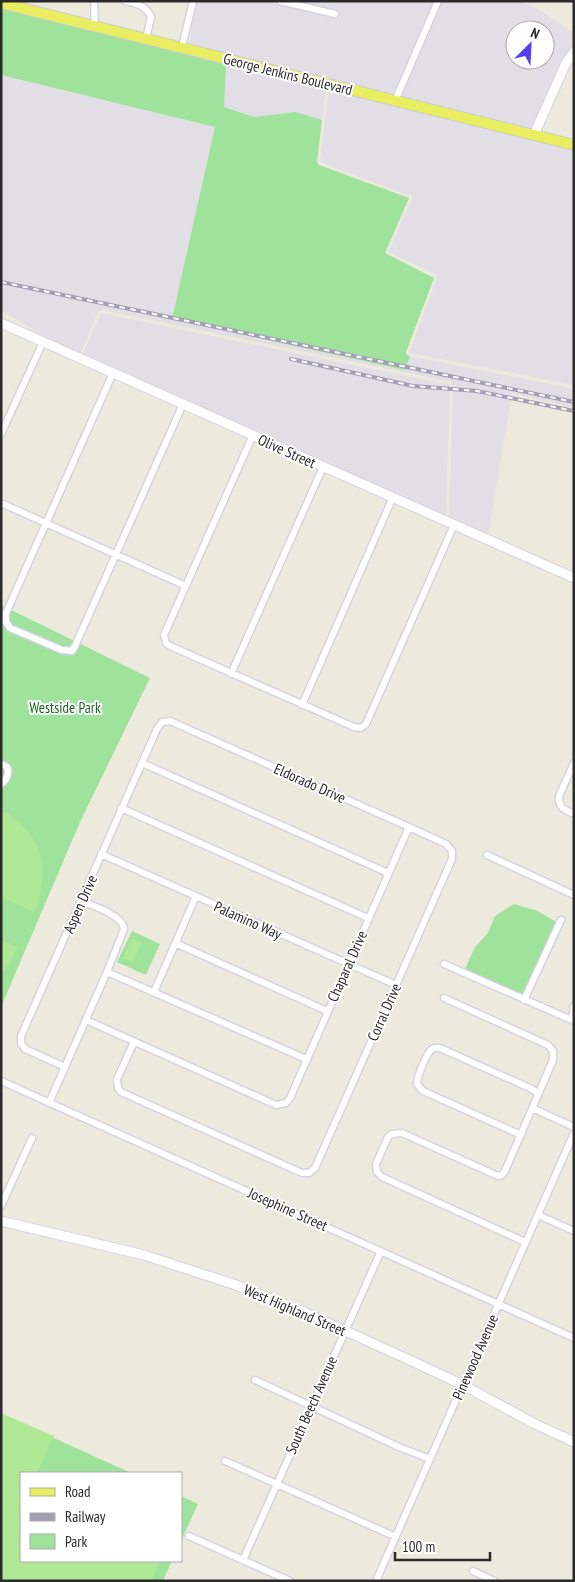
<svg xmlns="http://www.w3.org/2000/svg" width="575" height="1582" font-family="'PT Sans Narrow',sans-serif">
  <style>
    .industrial { fill: #e2dee5; fill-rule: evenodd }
    .green { fill: #9fe29b }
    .pitch { fill: #afe996 }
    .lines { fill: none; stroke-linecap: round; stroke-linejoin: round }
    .street-casing { stroke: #d4d2e3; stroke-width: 9 }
    .secondary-casing { stroke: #d4d2e3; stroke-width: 11 }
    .primary-casing { stroke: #ccc; stroke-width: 12 }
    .street { stroke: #fff; stroke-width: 6 }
    .secondary { stroke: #fff; stroke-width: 9 }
    .primary { stroke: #e8ee60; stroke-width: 10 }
    .rail-casing { stroke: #a3a0b5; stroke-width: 4 }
    .rail { stroke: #fff; stroke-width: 2; stroke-dasharray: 5.5; stroke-linecap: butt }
    .labels { text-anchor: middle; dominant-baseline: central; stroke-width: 4; stroke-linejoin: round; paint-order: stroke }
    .street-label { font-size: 15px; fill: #2b2b2b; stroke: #fff }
    .park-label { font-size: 15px; fill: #1b6721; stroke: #fff }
  </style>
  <rect width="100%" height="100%" fill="#eceadd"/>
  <path class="industrial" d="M196,1H265L337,18L339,11L296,1H435L394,97L189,45Z
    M442,1H519L538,9L574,33V46L563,62L532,131L400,98ZM515,30H545V60H515Z
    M187,54L326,89L322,120L296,112L254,117L224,107Z
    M1,75L216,127L172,319L404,370L410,356L574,389V408L512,393L488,536L449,518L453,384L452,382L102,310L98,312L80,355L65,348L1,310Z
    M329,89L574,150V385L409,353L438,275L388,252L413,197L320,162Z
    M101,313L450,385L446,517L83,353Z"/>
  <path class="green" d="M1,9L57,21L226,65L224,107L254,117L296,112L322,120L317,162L319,165L409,198L385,253L434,278L406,352L407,355L410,356L405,370L172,319L215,127L1,75Z
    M1,605L150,678L80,822L1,1007Z
    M514,904L538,911L556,922L523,995L465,969L475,947L488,933L495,916Z
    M132,931L160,944L146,975L117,962Z
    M1,1414L131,1473H21V1561H172L163,1581H1Z
    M181,1496L198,1504L181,1541Z"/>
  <path class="pitch" d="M1,810C43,832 51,871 34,912L1,897Z
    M132,938L142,942L133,962L123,958Z
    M1,940L18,947L8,965L1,974Z
    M1,1413L54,1436L37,1473H21V1561H160L151,1581H1Z"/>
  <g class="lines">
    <defs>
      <path id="street" d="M94,1L95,26
        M125,1C137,4 145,5 151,17L146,39
        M280,1L335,14
        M182,47L193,1
        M395,101L438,1
        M113,373L6,613V622L10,628L62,650L72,651L75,646L183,404
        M1,434L43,342
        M253,435L164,635L166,643L170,646L354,727L361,728L366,724L454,525
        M1,503L186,586
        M231,674L323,467
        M302,705L393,497
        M142,763L388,873
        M574,763L559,796C558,807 564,810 574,814
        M1,764L7,767C10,773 6,781 1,784
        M121,808L368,918
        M101,854L396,985
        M487,855L574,895
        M175,943L327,1011
        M444,964L574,1021
        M107,972L306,1059
        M154,992L196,896
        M444,998L548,1045L553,1051V1060L505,1171L502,1175L498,1176L402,1133L392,1134L388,1137L376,1164L377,1172L382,1177L525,1242
        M524,1000L561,920
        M86,1020L276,1105L286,1103L290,1098L409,827
        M572,1020L574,1006
        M65,1067L25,1049L21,1043V1036L157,729L162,722L170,721L409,827L446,844L452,851V859L315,1168L309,1173H302L121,1092L118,1088L117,1079L134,1042
        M1,1081L574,1338
        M49,1103L107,972L124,929C123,915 93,906 81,901
        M532,1108L574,1127
        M521,1135L423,1091L417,1084C417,1077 426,1054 432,1049C435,1047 436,1048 440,1048L532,1089L538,1094
        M1,1206L32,1138
        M538,1215L574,1231
        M255,1380L399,1447L430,1459
        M225,1461L396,1537
        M189,1536L290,1581
        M243,1560L381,1251
        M473,1571L494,1581
        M376,1581L574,1133"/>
      <path id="secondary" d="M534,135L566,63L574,52
        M1,323L574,578
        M1,1221L144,1255L236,1285L304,1312L416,1363L463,1385L533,1423L574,1442"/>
      <path id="primary" d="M1,3L574,145"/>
    </defs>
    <use href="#street" class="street-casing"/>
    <use href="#secondary" class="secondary-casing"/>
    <use href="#primary" class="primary-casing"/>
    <use href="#street" class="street"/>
    <use href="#secondary" class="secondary"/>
    <use href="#primary" class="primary"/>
    <defs>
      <path id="rail" d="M1,282L574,402
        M291,359L413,386L477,391L574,411"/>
    </defs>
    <use href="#rail" class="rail-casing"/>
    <use href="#rail" class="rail"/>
  </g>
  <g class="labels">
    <g class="street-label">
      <text transform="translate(288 74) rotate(14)">George Jenkins Boulevard</text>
      <text transform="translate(287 451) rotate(24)">Olive Street</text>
      <text transform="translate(310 783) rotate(24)">Eldorado Drive</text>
      <text transform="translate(80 904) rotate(-66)">Aspen Drive</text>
      <text transform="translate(248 920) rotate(24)">Palamino Way</text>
      <text transform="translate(347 966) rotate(-66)">Chaparal Drive</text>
      <text transform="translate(384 1012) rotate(-66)">Corral Drive</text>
      <text transform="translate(288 1209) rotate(24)">Josephine Street</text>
      <text transform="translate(295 1310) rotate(23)">West Highland Street</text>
      <text transform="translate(475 1357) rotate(-66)">Pinewood Avenue</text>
      <text transform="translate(311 1405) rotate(-66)">South Beech Avenue</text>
    </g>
    <g class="park-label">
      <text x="65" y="707">Westside Park</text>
    </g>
  </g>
  <rect width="575" height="1582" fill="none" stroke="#2b2b2b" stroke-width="5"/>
  <rect x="20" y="1472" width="162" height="90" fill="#ffffff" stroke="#aaaaaa"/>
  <rect x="30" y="1488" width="25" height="8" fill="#e8ee60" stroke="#aaaaaa"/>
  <text x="65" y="1497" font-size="15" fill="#2b2b2b">Road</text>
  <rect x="30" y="1513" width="25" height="8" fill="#a3a0b5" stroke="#aaaaaa"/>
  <text x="65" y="1522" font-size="15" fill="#2b2b2b">Railway</text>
  <rect x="30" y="1534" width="25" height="15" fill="#9fe29b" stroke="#aaaaaa"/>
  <text x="65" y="1547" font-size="15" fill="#2b2b2b">Park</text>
  <g transform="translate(530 45) rotate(24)"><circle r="24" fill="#ffffff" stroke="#aaaaaa"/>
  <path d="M0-4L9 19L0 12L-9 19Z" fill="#5140f7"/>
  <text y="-8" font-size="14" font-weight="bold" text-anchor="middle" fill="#2b2b2b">N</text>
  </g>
  <path d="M395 1552v8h95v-8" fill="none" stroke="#2b2b2b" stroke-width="2.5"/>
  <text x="402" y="1552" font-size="15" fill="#2b2b2b" stroke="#ffffff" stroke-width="4" paint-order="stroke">100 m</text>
</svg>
